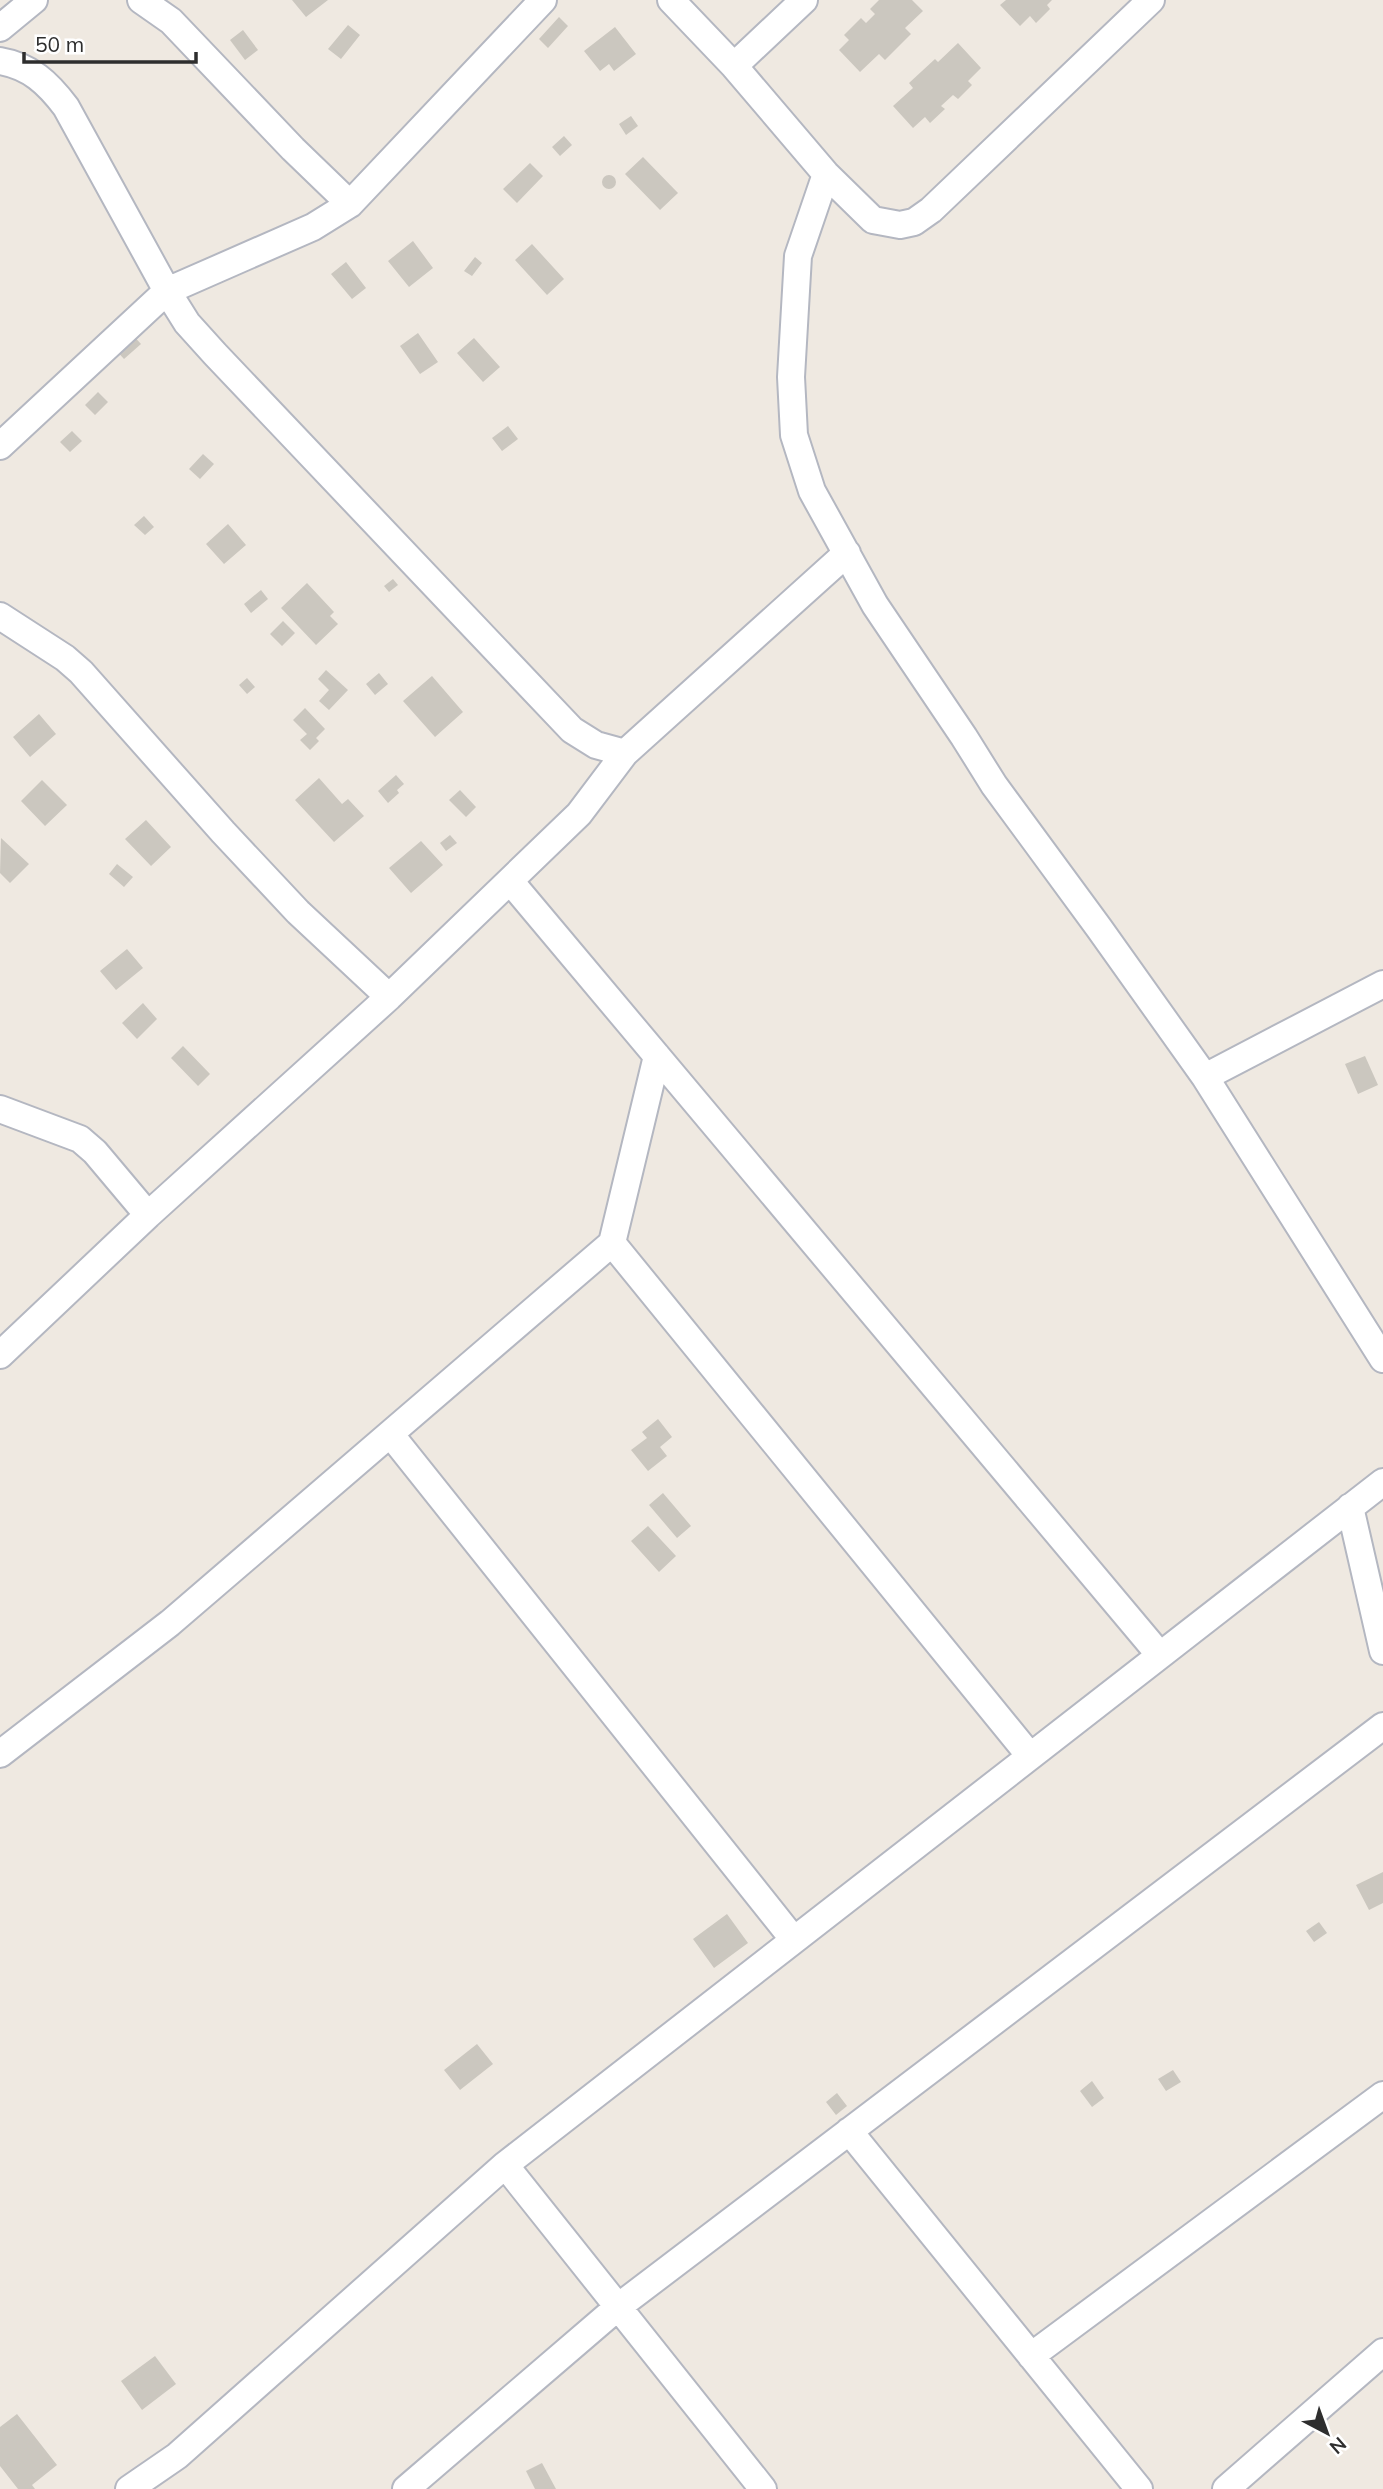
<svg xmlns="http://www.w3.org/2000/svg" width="1383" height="2489" font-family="Mulish,sans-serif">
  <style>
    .building { fill: #cbc7bf }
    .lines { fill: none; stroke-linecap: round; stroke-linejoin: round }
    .minor-casing { stroke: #b4b7c1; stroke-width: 30 }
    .minor { stroke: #fff; stroke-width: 26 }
  </style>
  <rect width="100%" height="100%" fill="#efe9e1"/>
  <path class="building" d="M292,0H328L306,17Z
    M879,0H912L923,11L905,28L911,34L885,60L879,54L860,72L839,50L849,40L844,35L861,18L866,23L875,14L870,9Z
    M1006,0H1052L1047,5L1050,9L1036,23L1030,16L1020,26L1000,5Z
    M559,17L568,26L548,48L539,39Z
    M348,25L360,35L341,59L328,49Z
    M615,27L636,54L614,71L609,64L600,71L584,51Z
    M243,30L258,50L245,60L230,40Z
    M958,43L981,68L968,81L972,85L958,99L953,95L941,106L945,109L930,123L925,117L913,128L893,106L913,88L909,83L935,59L938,62Z
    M631,116L638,126L626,135L619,124Z
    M564,136L572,145L560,156L552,147Z
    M643,157L678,193L660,210L625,174Z
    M530,163L543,176L517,203L503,189Z
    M602 182a7 7 0 1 1 14 0a7 7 0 1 1-14 0Z
    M413,241L433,268L409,287L388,261Z
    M532,244L564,279L547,295L515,260Z
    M475,257L482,263L472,276L464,271Z
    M346,262L366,288L352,299L331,274Z
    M131,333L141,344L124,359L114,348Z
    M418,333L438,362L420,374L400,346Z
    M474,338L500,367L483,382L457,353Z
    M98,392L108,402L95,415L85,405Z
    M508,426L518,439L502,451L492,438Z
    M72,431L82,441L70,452L60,442Z
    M203,454L214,464L200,479L189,469Z
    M144,516L154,527L145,535L134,525Z
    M228,524L246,545L224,564L206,544Z
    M393,579L398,585L389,592L384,586Z
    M307,583L334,612L330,616L338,624L316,645L281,608Z
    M261,590L268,599L251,613L244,604Z
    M283,621L295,633L282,646L270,634Z
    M326,670L348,690L329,710L319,701L329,690L318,679Z
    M379,673L388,684L375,695L366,684Z
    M432,676L463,712L435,737L403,701Z
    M247,678L255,687L247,694L239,685Z
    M305,708L325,729L316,738L319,741L310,750L300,740L307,734L293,720Z
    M39,714L56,734L30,757L13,737Z
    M396,775L404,784L397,790L399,793L388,803L378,791Z
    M319,778L342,804L348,799L364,816L334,842L295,800Z
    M42,780L67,805L45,826L21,801Z
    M460,790L476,807L466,817L449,800Z
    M146,820L171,847L151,866L125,839Z
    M450,835L457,843L446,851L440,843Z
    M1,838L29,864L10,883L0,873Z
    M421,841L443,865L411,893L389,868Z
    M117,864L133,877L124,887L109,874Z
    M127,949L143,968L116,990L100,971Z
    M143,1003L157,1019L137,1039L122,1023Z
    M183,1046L210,1074L198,1086L171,1058Z
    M1365,1056L1378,1085L1358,1094L1345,1064Z
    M658,1419L672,1437L660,1447L667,1456L648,1471L631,1450L647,1438L642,1432Z
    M663,1493L691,1526L677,1538L649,1505Z
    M648,1526L676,1556L659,1572L631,1541Z
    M1383,1872V1903L1369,1910L1356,1885Z
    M727,1914L748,1943L714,1968L693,1939Z
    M1319,1922L1327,1933L1314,1942L1306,1931Z
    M477,2044L493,2064L460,2090L444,2070Z
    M1173,2070L1181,2082L1166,2091L1158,2079Z
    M1092,2081L1104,2098L1092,2107L1080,2091Z
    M837,2093L847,2106L836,2115L826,2102Z
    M155,2356L176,2384L142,2410L121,2381Z
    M17,2414L57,2465L32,2485L35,2489H18L0,2466V2427Z
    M542,2463L556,2489H535L526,2471Z"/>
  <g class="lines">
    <defs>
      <path id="minor" d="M141,0L171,21L293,149L350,204
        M671,0L734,66L826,174L873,220L900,225L914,222L931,210L1151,0
        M0,28L34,0
        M0,61C30,66 48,83 66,107L167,291L187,323L215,354L572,730L596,745L625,753
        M734,66L804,0
        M826,174L798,256L791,377L794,435L812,491L875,605L964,737L994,785L1099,928L1205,1077L1383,1359
        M0,446L167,291L313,227L350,204L543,0
        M0,616L65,658L81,672L223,832L298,912L389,997
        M510,881L1159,1654
        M1205,1077L1383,984
        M0,1109L80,1139L95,1152L148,1215
        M612,1243L1030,1756
        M0,1355L148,1215L389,997L579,814L625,753L847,553
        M391,1435L794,1940
        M1350,1507L1383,1651
        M0,1754L170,1623L612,1243L657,1056
        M849,2131L1139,2489
        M505,2165L763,2489
        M1031,2356L1383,2095
        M129,2489L177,2456L505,2165L1383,1482
        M406,2489L618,2307L1383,1726
        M1226,2489L1383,2352"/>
    </defs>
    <use href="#minor" class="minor-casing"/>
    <use href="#minor" class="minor"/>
  </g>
  <g transform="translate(1327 2433) rotate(139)" stroke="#ffffff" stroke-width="5" paint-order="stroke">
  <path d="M0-5L12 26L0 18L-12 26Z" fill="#2e2e2e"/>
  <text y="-10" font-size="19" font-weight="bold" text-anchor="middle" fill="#2e2e2e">N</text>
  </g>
  <path d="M24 52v10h172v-10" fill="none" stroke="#2e2e2e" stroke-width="3.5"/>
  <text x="35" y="52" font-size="21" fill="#2e2e2e" stroke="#ffffff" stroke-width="5" paint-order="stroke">50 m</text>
</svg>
